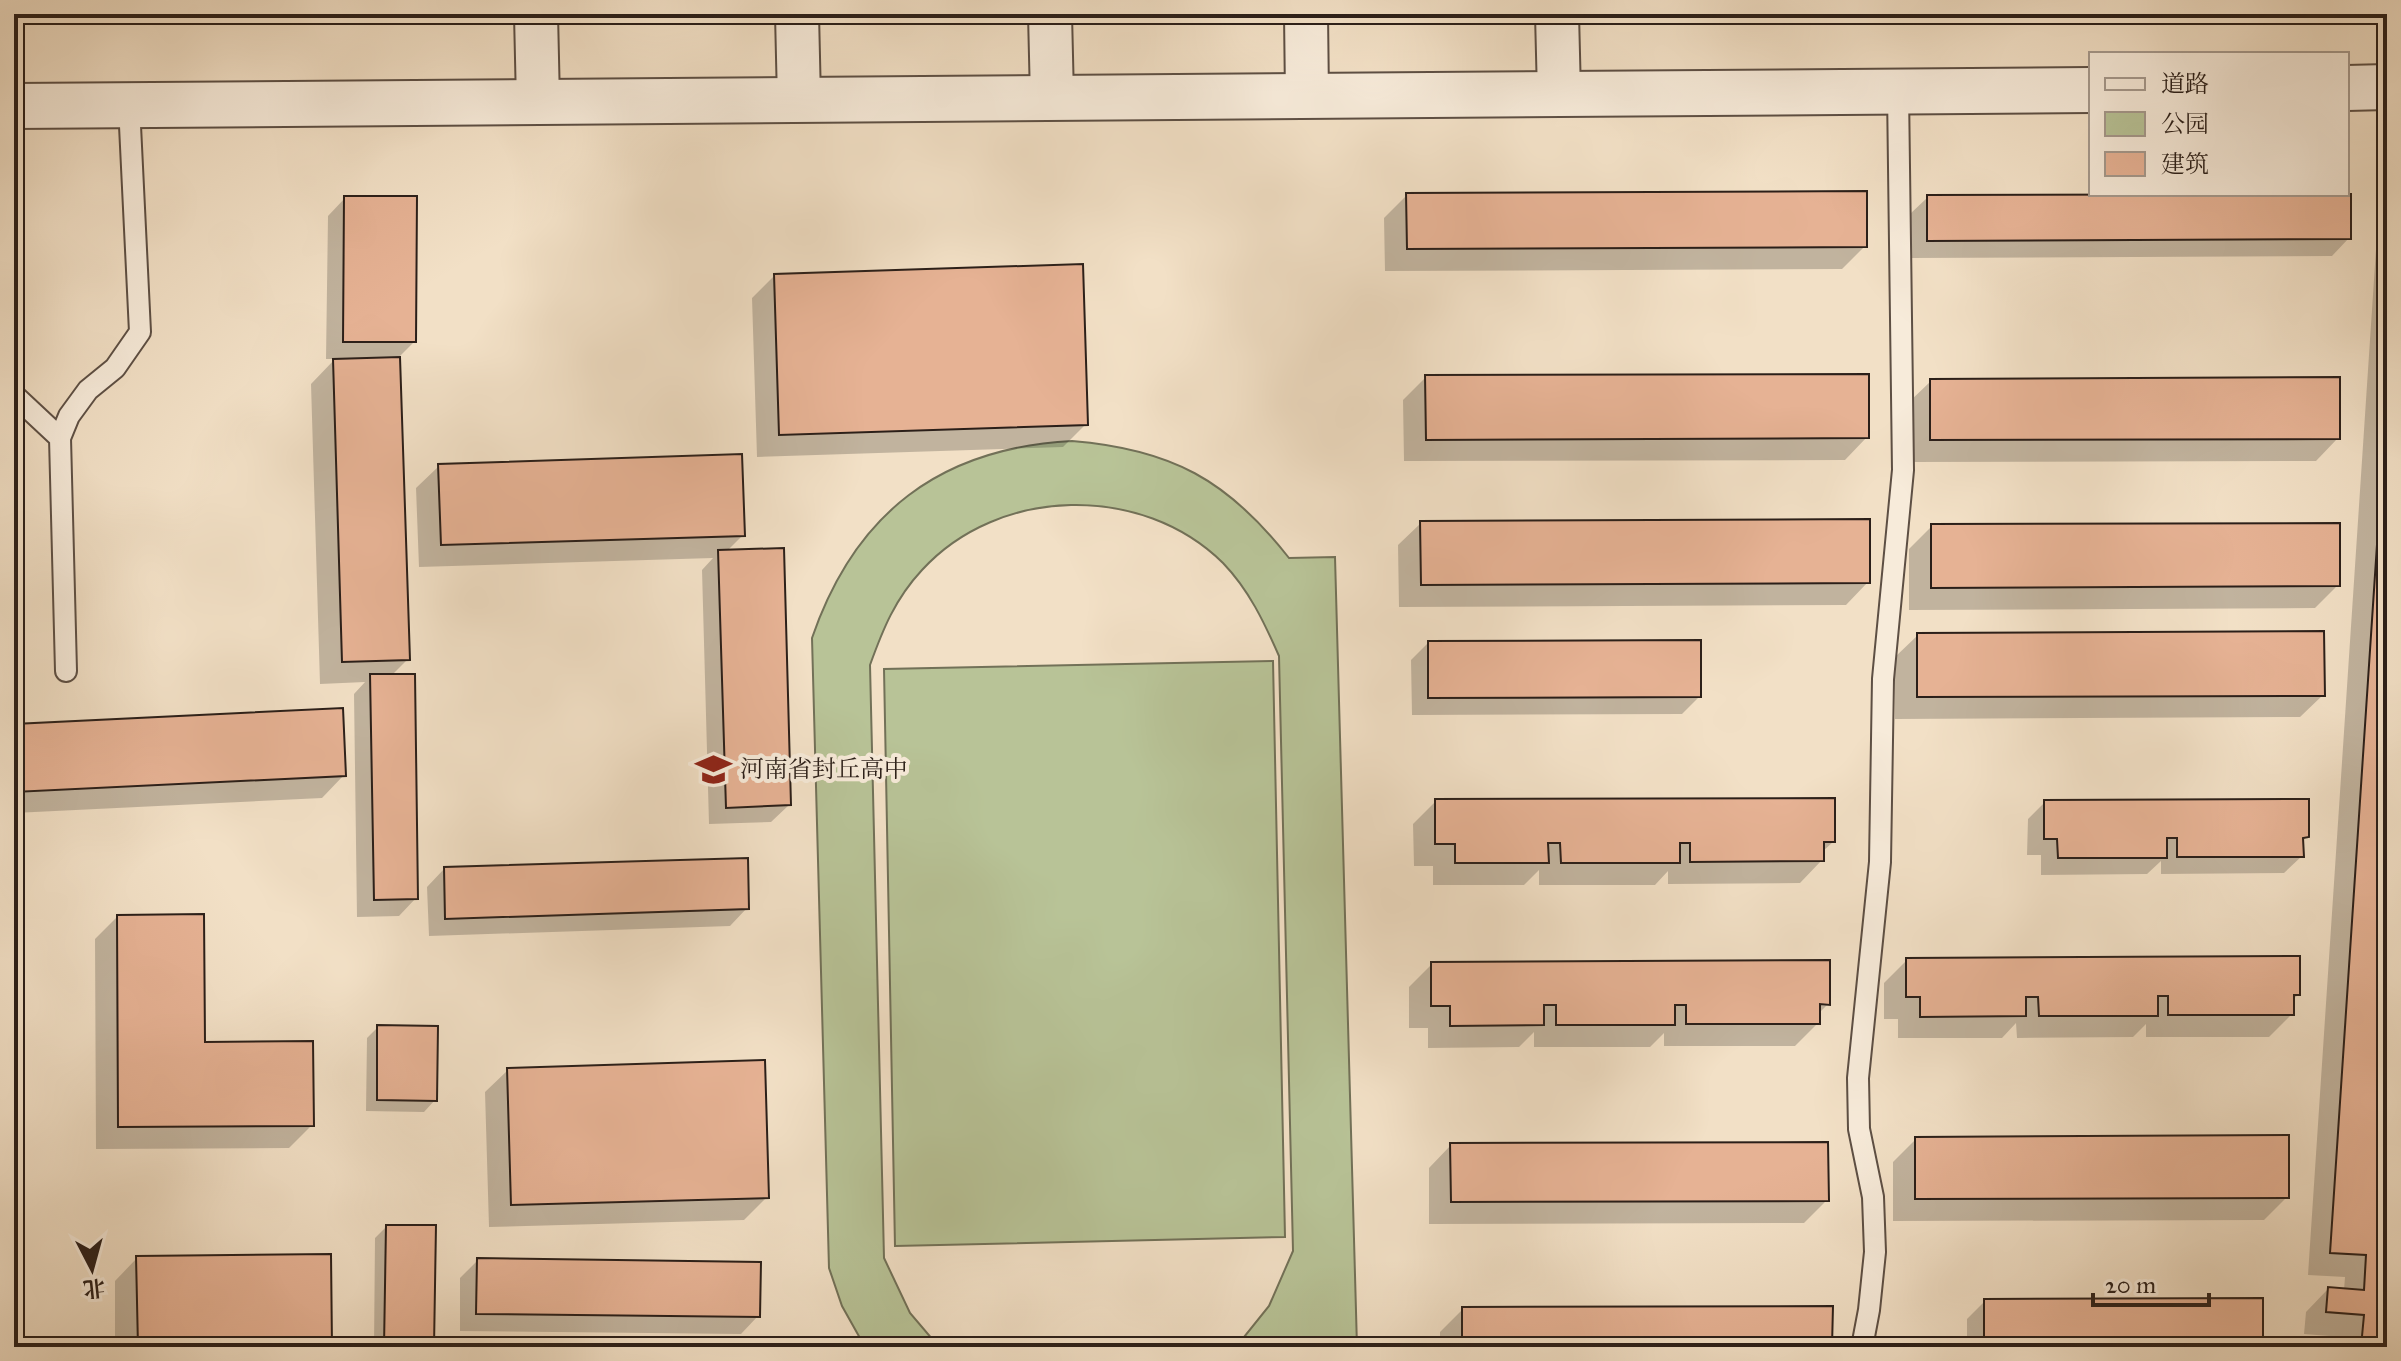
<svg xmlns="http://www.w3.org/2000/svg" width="2401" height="1361" font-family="'IM FELL Great Primer','Noto Serif SC',serif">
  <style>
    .green { fill: #b8c397; stroke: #727158; stroke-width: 2 }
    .shadow { fill: #0003 }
    .building { fill: #e6b294; stroke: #2b1f19; stroke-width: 2 }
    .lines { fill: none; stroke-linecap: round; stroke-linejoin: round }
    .service-casing { stroke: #5d4f44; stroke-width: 24 }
    .minor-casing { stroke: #5d4f44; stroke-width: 46 }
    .tertiary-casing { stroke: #5d4f44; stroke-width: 48 }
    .service { stroke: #f7ebda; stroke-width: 20 }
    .minor { stroke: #f7ebda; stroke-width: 42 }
    .tertiary { stroke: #f7ebda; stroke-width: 44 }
    .labels { text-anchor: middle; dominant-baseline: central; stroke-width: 8; stroke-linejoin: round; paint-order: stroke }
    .poi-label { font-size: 24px; fill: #2b1f19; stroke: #f7ebda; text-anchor: start }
  </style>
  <rect width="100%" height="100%" fill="#f2e0c6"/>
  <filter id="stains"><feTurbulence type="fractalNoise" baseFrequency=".0025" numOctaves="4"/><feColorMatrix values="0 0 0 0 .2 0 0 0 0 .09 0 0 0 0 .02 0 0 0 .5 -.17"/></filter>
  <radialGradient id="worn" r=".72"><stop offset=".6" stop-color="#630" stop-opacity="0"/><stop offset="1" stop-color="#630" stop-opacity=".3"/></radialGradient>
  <path class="green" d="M1072,441C1171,449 1228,480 1289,558L1335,557L1357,1347H1236L1269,1306L1293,1251L1279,656C1264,622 1249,590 1223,563C1142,483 999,486 922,570C895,599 883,629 870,665L884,1258L910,1313L939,1347H865L842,1306L829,1268L812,638C855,513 940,448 1072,441Z
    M1273,661L1285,1237L895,1246L884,669Z"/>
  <path class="shadow" d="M2387,182V1347H2341L2342,1337L2304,1334L2306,1312L2328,1289L2344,1290L2345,1277L2308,1275L2380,189Z
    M1407,195L1865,246L1842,269L1385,271L1384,218Z
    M1928,197L2349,238L2332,256L1910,258V214Z
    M345,198L414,342L398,358L408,659L391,676L416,898L399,916L357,917L354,694L365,682L320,684L311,384L335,359H326L328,216Z
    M774,276L1086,424L1063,447L757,457L752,298Z
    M1426,377L1867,437L1845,460L1404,461L1403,400Z
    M1931,381L2338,438L2316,461L1908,462V403Z
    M439,466L743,535L726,552L789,805L771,822L709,824L702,570L713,558L419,567L416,488Z
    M1421,523L1868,582L1846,605L1399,607L1398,545Z
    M1932,526L2338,585L2315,608L1909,610V549Z
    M1918,635L2323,695L2300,717L1895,719V657Z
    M1429,642L1699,697L1682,714L1412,715L1411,660Z
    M14,726L344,775L322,798L14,813Z
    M1436,801L1833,842L1822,852V860L1800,883L1668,884V871L1655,885H1539V870L1524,885H1433V866H1414L1413,824Z
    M2045,802L2307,837L2301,842L2302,856L2284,873L2161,874V861L2147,874L2041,875V855H2027L2028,819Z
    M444,869L747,908L730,926L429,936L427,887Z
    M117,917L203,1044L312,1125L289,1148L96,1149L95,939Z
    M1907,960L2298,995L2292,1000V1014L2269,1037H2146V1024L2133,1037L2017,1038L2016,1023L2002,1038H1898V1019H1884V983Z
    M1432,964L1828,1004L1818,1014V1023L1795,1046H1664V1033L1650,1047H1534V1032L1519,1047L1428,1048V1028H1409V987Z
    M378,1027L435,1100L424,1112L366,1111L367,1038Z
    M508,1070L767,1197L744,1220L489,1227L485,1092Z
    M1916,1139L2287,1197L2264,1220L1893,1221V1162Z
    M1451,1145L1827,1200L1804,1223L1429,1224V1168Z
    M386,1227L432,1347H374L375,1238Z
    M137,1258L330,1347H115V1281Z
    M478,1260L758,1316L741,1334L460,1331V1278Z
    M1985,1301L2261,1347H1967V1319Z
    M1463,1309L1830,1347H1440V1332Z"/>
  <path class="building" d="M1867,191V247L1407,249L1406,193Z
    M2351,194V239L1927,241V195Z
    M344,196H417L416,342H343Z
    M1083,264L1088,425L779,435L774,274Z
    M400,357L410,660L342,662L333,359Z
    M1869,374V438L1426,440L1425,375Z
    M2340,377V439L1930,440V379Z
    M2387,394V1347H2361L2364,1315L2326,1312L2328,1287L2364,1290L2366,1255L2330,1253Z
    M742,454L745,536L441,545L438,464Z
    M1870,519V583L1421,585L1420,521Z
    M2340,523V586L1931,588V524Z
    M784,548L791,805L726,808L718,550Z
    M2324,631L2325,696L1917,697V633Z
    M1701,640V697L1428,698V641Z
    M370,674H415L418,899L374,900Z
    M343,708L346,776L14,792V724Z
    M1835,798V842H1824V861L1690,862V843H1680V863H1561L1560,843H1548L1549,863H1455V844H1435V799Z
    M2309,799V837L2303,838L2304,857H2177V838H2167V858H2058L2057,839H2044V800Z
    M748,858L749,909L445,919L444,867Z
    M204,914L205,1042L313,1041L314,1126L118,1127L117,915Z
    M2300,956V995H2294V1015H2168V996H2158V1016H2039L2038,997H2026V1016L1920,1017V997H1906V958Z
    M1830,960V1005L1820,1004V1024H1686V1005H1675V1025H1556V1005H1544V1025L1450,1026V1006H1431V962Z
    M377,1025L438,1026L437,1101L377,1100Z
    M14,1039H16V1134H14Z
    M765,1060L769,1198L511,1205L507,1068Z
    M2289,1135V1198L1915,1199V1137Z
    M1828,1142L1829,1201L1451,1202L1450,1143Z
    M386,1225H436L434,1347H384Z
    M19,1236L21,1330H14V1237Z
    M331,1254L332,1347H138L136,1256Z
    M477,1258L761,1262L760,1317L476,1314Z
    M2263,1298V1347H1984V1299Z
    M1833,1306L1832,1347H1462V1307Z"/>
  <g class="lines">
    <defs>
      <path id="service" d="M14,395L60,438
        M66,671L60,438L69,416L88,390L115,368L140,332L129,105
        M1862,1347L1869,1310L1875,1252L1873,1197L1859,1129L1858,1078L1880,862L1883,679L1903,470L1898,91"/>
      <path id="minor" d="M536,14L538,102
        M797,14L799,100
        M1050,14L1052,98
        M1306,14L1307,96
        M1557,14L1559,94"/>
      <path id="tertiary" d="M2347,88L2387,87
        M14,106L2091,90"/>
    </defs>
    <use href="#service" class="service-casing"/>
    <use href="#minor" class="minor-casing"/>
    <use href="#tertiary" class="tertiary-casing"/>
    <use href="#service" class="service"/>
    <use href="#minor" class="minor"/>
    <use href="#tertiary" class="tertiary"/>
  </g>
  <defs>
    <symbol id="school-bare" viewBox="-9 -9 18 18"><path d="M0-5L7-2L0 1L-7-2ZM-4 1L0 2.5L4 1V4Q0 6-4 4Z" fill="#8f2418" stroke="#f7ebda" stroke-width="2.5" paint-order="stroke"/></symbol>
  </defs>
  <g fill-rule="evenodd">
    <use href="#school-bare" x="688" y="744" width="51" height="51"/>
  </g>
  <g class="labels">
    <g class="poi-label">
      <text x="740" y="769">河南省封丘高中</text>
    </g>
  </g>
  <rect width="2401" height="1361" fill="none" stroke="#f2e0c6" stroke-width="48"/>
  <rect x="16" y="16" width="2369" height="1329" fill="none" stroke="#2b1f19" stroke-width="4"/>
  <rect x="24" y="24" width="2353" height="1313" fill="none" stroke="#2b1f19" stroke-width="2"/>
  <rect x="2089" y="52" width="260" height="144" fill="#f7ebda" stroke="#a5998d" stroke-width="2"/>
  <rect x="2105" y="78" width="40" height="12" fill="#f7ebda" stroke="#a5998d" stroke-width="2"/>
  <text x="2161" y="92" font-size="24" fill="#2b1f19">道路</text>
  <rect x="2105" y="112" width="40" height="24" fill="#b8c397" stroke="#a5998d" stroke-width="2"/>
  <text x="2161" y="132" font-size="24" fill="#2b1f19">公园</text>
  <rect x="2105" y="152" width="40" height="24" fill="#e6b294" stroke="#a5998d" stroke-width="2"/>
  <text x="2161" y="172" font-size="24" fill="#2b1f19">建筑</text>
  <g transform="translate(92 1269) rotate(174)" stroke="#f7ebda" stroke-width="6" paint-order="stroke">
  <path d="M0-6L14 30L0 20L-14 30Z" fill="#2b1f19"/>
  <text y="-12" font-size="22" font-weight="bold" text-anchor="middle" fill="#2b1f19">北</text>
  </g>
  <path d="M2093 1293v12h116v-12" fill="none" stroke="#2b1f19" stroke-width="4"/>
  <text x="2105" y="1293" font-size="24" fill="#2b1f19" stroke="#f7ebda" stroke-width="6" paint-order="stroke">20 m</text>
  <rect width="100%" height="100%" filter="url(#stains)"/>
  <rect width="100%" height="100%" fill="url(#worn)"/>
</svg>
